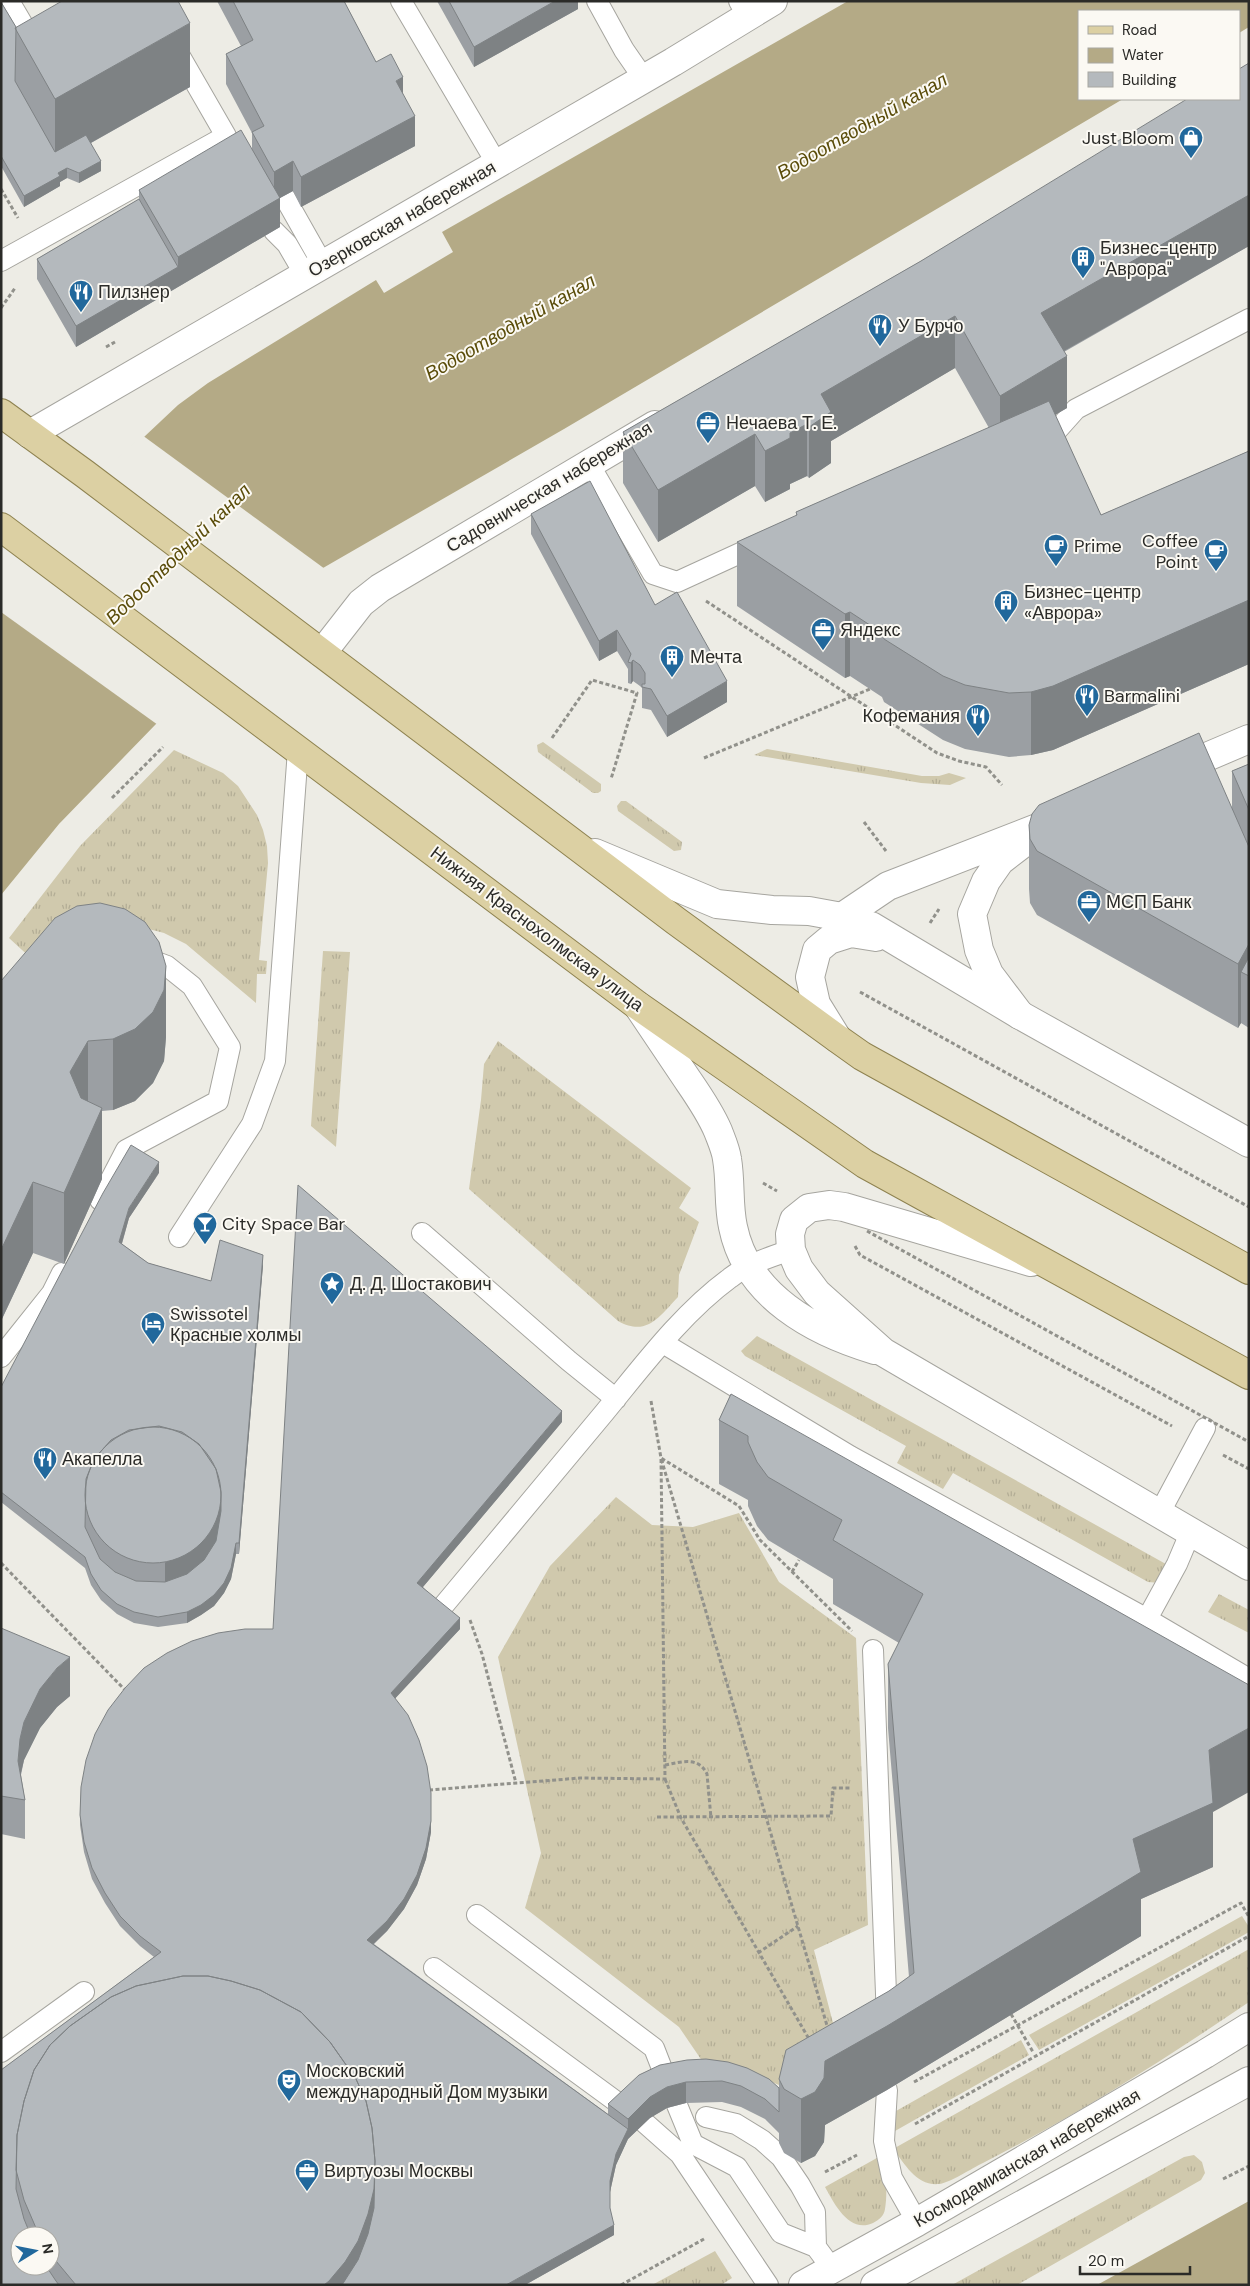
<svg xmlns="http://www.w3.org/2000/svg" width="1250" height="2286" font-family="'DM Sans',sans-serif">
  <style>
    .grass { fill: url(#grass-tufts) }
    .water { fill: #b4aa86 }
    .pier { fill: #edece5 }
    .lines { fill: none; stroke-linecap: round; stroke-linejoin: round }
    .lane-casing { stroke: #a6a59f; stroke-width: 22 }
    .street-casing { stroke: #a6a59f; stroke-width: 30 }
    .secondary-casing { stroke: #a6a59f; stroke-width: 30 }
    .primary-casing { stroke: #8e8250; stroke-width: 30 }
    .path { stroke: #91918b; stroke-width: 3; stroke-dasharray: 4 2.5; stroke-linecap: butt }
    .lane { stroke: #fff; stroke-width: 20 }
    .street { stroke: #fff; stroke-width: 28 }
    .secondary { stroke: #fff; stroke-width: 28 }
    .primary { stroke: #dcd0a3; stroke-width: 28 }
    .path-bridge { stroke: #91918b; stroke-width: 3; stroke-dasharray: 4 2.5; stroke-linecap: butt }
    .wall { fill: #9b9fa3; fill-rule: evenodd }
    .shaded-wall { fill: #7e8284 }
    .building { fill: #b4b9bd; stroke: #7e8284; fill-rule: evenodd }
    .labels { text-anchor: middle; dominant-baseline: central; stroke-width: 4; stroke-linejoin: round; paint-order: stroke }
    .poi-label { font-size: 18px; fill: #2b2b28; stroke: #fbf9f3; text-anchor: start }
    .street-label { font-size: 18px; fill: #2b2b28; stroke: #fbf9f3 }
    .water-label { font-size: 19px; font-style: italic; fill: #5a4c09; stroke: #fbf9f3 }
  </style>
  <defs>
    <pattern id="grass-tufts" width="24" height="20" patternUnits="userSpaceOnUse" patternTransform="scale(1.25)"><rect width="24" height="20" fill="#d0c9ad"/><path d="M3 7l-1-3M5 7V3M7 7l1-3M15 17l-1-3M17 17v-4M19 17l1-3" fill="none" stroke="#b3ad95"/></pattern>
  </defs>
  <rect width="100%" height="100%" fill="#edece5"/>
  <path class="grass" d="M543,742L601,784V791L598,793H593L538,752L537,745Z
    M767,749L922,776H939L949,773L966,778L950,785L921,783L754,755Z
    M174,750L223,773L238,786L257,815L263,830L267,846L268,863L259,960L267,961L266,974H257L256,1003L186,944L164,933L141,927L34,961L9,938L80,846Z
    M621,801H626L682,842L681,850L674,851L618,811L617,806Z
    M323,951L350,952L336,1147L311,1126Z
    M498,1041L691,1188L679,1208L699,1222L679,1275L678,1297C659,1317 647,1337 618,1321L469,1189L481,1100L484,1064Z
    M757,1336L1173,1568L1160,1583L1148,1582L953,1473L943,1489L897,1463L906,1446L745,1356L741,1351Z
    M616,1497L652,1525L693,1527L739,1513L779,1582L856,1638L868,1925L814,1950L844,2065L801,2094L762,2078L711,2074L679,2027L525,1908L541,1853L498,1657L550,1566Z
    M1219,1594L1249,1610V1633L1208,1612Z
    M1242,1916L1249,1927V1932L1039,2050L1029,2035Z
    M1249,1949V2002C1164,2060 1075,2116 983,2163C972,2168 950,2183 939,2184C916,2186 906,2165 893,2149Z
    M1021,2040L1029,2055L888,2135L889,2115Z
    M884,2154C885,2172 888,2191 885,2209C884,2216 879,2220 873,2223C849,2234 834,2203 825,2187Z
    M1194,2155L1202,2162L1205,2173L1201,2180L1017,2285H952L1184,2157Z
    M715,2251L732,2278L721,2285H652Z"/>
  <path class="water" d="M848,1H1249V27L1239,33V11H1079V99H1123L564,429L323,568L156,724L59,824L1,895V578L144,437L178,405L208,383L376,280L384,293L453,252L442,232Z
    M1249,2201V2285H1097Z"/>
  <path class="pier" d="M142,435L325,569L158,725L1,612V574Z"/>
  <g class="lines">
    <defs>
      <path id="lane" d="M9,1L32,40L38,36
        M401,1L497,164
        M597,1L624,50L644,79
        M739,1L748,17
        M284,196L323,265
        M274,231L287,244L305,275
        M1,261L226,136L177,51
        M1040,442L1051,437L1076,409L1249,319
        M589,464L653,574L677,582L762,543
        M100,1200L126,1150L218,1101L230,1047L192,986L167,966L140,956
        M422,1233L569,1361L616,1399
        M179,1237L252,1124L275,1061L298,750
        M663,1343L850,1456L1147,1619L1249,1679
        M1,1357L52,1293L62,1273
        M1159,1514L1205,1428
        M439,1611C494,1545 549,1479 604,1413C642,1367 681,1314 730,1278C748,1264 770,1257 791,1250
        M1147,1619L1177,1564L1191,1531
        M873,1650L887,2020
        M477,1915L654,2048L668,2084
        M434,1968L625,2108
        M1,2052L84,1992
        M887,2090L884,2141L892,2178L917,2222
        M677,2105L693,2144L737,2167L781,2233L816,2247
        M706,2117L736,2124L762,2140L781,2157L800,2185L815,2212L816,2247L833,2270
        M645,2123L680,2154L768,2285"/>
      <path id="street" d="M1176,770L1249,739
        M842,917L888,886L1063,818
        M1020,1015L989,974L979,950L972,914L986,881L1000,861L1026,841"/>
      <path id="secondary" d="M30,434L673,62L773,1
        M322,653L361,603L380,588L655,425
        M595,853L717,904L772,910L809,911L842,917L871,926L1020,1015L1249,1143
        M638,1006C654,1030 670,1054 687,1079C698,1095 710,1112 718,1131C721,1139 726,1150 727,1159C731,1182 728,1205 733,1227C747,1296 814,1332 875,1350
        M837,1038L816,1004L810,977L817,950L829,940L851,933L876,937
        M1031,1262L844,1207L829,1205L809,1208L794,1220L790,1234L791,1250L799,1269L817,1293L883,1352L1249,1566
        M803,2285L917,2222L1205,2054L1249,2027
        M875,2285L1249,2081"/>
      <path id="primary" d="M1,413L85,474L676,921L838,1039L862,1056L1249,1270
        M1,527L637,1005L865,1164L1249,1375"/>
    </defs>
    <use href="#lane" class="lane-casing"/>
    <use href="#street" class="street-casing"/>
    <use href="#secondary" class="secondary-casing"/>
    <use href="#primary" class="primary-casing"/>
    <path class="path" d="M1,189L18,218
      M1,308L15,288
      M106,347L115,342
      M706,601L937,753L959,761L986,767L1002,785
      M552,738L592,680L637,693L611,779
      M704,758L870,689
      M112,798L163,747
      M864,822L886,851
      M930,923L939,909
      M860,992L1249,1207
      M763,1183L777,1191
      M855,1246L860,1255L1172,1426
      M651,1401L661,1458L739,1506L760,1540L852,1631
      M1223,1455L1249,1469
      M1,1563L126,1691
      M792,1572L799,1560
      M470,1620L482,1654L516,1783
      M665,1765C682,1762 698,1756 707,1774L711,1818
      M665,1779L681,1818L809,2039
      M429,1790L580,1778L665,1779L661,1458L828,2029
      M657,1817L831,1816L833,1788H850
      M758,1953L798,1926
      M1011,2014L1033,2052
      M914,2082L1241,1903L1249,1917
      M915,2124L1249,1936
      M825,2172L857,2155
      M1223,2179L1249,2166
      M621,2285L704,2239"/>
    <use href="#lane" class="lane"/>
    <use href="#street" class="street"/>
    <use href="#secondary" class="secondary"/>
    <use href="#primary" class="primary"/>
    <path class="path-bridge" d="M867,1231L1249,1442"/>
  </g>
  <path class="wall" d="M217,1H344L376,62L403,95L415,146L301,207L293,191L280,198V227L76,347L37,279V259L139,199V190L252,150V133L226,84V54L241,46Z
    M437,1H578V9L474,67Z
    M1,2L16,27L190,87L91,143L101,171L79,183L67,178L60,182V186L24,207L1,166Z
    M1249,63V246L1064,352L1067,408L1055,415L1101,515L1249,451V664L1053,750L1031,755L1009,757L965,749L943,740L884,702L882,697L850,676L845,678L737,606V542L796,516V512L989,428L955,368L831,441V463L809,478L807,476L790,484V489L765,502L755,486L658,542L623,483V432L921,261Z
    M531,514L655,605L727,702L667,737L651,710L642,708V688L640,686L633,681L631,684L628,683V669L617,651L599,661L531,534Z
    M1249,764V1028L1241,1023L1238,1028L1037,915L1030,903L1029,889V825L1232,808V771Z
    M1,981L166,1037L164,1061L153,1083L135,1101L113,1110L102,1111V1179L64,1264L33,1253L1,1321Z
    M159,1173L129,1218L122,1244L148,1263L211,1281L263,1265L239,1554H236L231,1579L224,1593L214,1606L201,1615L187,1623L158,1627L134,1623L117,1614L101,1600L91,1585L85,1568L1,1502V1387Z
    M731,1394L1213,1812V1867L1141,1899V1936L887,2090L825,2125L824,2142L815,2156L801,2163L784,2153L779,2143V2133L765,2119L741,2107L722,2102L686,2103L667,2108L650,2118L628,2139L616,2165L610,2192V2208L614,2235L525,2285H1V2070L154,1957L140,1946L120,1926L105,1903L92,1879L84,1852L80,1825L81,1787L273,1629L562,1422L423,1587L460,1629L395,1698L431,1832L426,1859L417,1885L404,1909L387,1931L374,1944L608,2114V2104L660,2065L779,2088V2079L889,1991L909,1977L888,1728V1664L899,1643L833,1604V1579L768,1540L757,1526L748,1506V1500L719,1484V1420ZM20,2236H50V2266H20Z
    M1,1628L70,1696L57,1707L40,1728L24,1760L21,1775L25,1800V1839L1,1834Z"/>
  <path class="shaded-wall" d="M555,1H578V9L474,67V47Z
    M190,23V87L55,163V99Z
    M403,77V107L396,81Z
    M415,116V146L301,207V177Z
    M101,161V171L79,183V173Z
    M293,161V191L280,198V227L76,347V326L178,267V257L274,201V172Z
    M67,168V178L60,182V186L24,207V196L58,173Z
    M1249,195V246L1041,364V313Z
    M955,316V368L831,441V463L809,478V427L821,394Z
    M1067,356V408L1000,447V396Z
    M807,424V476L790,484V489L765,502V451L790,433Z
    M755,434V486L658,542V490Z
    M1249,600V664L1053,750L1031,755V692Z
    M850,612V676L845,678V614Z
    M617,630V651L599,661V641Z
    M633,660V681L631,684V663Z
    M727,681V702L667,737V716Z
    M1249,944V976L1241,972V1023L1238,1028V964Z
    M166,966V1037L164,1061L153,1083L135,1101L113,1110V1039Z
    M88,1041V1112L70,1143V1072Z
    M102,1108V1179L64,1264V1193Z
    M159,1162V1173L129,1218L119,1253V1242L129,1208Z
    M33,1182V1253L1,1321V1250Z
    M263,1255V1265L239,1554V1543Z
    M562,1411V1422L417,1594V1583Z
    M221,1492V1522L216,1552L165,1593V1563Z
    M236,1543V1554L231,1579L224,1593L214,1606L201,1615L187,1623V1612Z
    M460,1618V1629L391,1703V1693Z
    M70,1657V1696L57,1707L40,1728L24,1760L20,1777L18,1800V1761L20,1739L24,1722L40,1689L57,1668Z
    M1249,1728V1792L1213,1812V1867L1141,1899V1936L887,2090L825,2125L824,2142L815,2156L801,2163V2099L825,2061L1133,1839L1209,1750Z
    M431,1793V1832L426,1859L417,1885L404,1909L387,1931L367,1950V1940Z
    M686,2082V2103L667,2108L650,2118L628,2139V2119L650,2097L667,2087Z
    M628,2129V2139L616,2165L610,2192V2181L616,2154Z
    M375,2161V2191L374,2219L349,2285H324Z
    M614,2225V2235L525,2285H506Z"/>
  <path class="building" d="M62,1H178L190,23L55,99L15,28Z
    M233,1H344L376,62L391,54L403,77L396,81L415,116L301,177L293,161L274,172L252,132L264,126L226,54L253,40Z
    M449,1H555L474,47Z
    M1,2L16,27L15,81L55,152L86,135L101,161L79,173L67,168L58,173L60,176L24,196L1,156Z
    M1249,63V195L1041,313L1067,356L1000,396L955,316L821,394L831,412L809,427L807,424L790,433V438L765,451L755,434L658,490L623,432L921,261L1187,99H1239V69Z
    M241,130L280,198L178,257L139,190Z
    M139,199L178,267L76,326L37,259Z
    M1049,401L1101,515L1249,451V600L1053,686L1031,692L1009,693L965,685L943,676L884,639L882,633L850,612L845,614L737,542L797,515L796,512Z
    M590,481L655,605L677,592L727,681L667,716L651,689L642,687V684H645V673L640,665L633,660L631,663L628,662L631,654L617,630L599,641L531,514Z
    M1199,733L1249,847V944L1238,964L1037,851L1030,839L1029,825L1032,814L1039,805Z
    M1249,764V810L1232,771Z
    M100,903L125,909L145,922L159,942L166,966L164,990L153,1012L135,1029L113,1039L88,1041L70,1072L81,1098L102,1108L64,1193L33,1182L1,1250V981L55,918L77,906Z
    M1249,957V976L1241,972Z
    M131,1145L159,1162L129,1208L119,1242L148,1263L211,1281L220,1240L263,1255L239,1543H236L231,1568L224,1583L214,1595L201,1605L187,1612L158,1617L134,1612L117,1604L101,1590L91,1574L85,1557L1,1492V1387L103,1193ZM159,1426L182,1432L199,1444L216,1469L221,1492V1511L216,1541L204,1560L187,1574L165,1582L136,1581L115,1572L100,1559L85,1527L86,1479L94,1459L111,1440L129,1430Z
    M298,1185L562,1411L417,1583L460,1618L391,1693L408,1715L419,1740L427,1766L431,1793V1821L426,1848L417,1875L404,1899L387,1921L367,1940L628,2129L616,2154L610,2181V2208L614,2225L506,2285H342L358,2260L368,2234L374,2208L375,2161L372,2128L366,2101L356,2079L330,2042L301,2012L260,1990L231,1981L208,1976H183L136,1986L111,1997L70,2026L50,2045L34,2070L24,2101L17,2135L16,2189L24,2219L31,2236H20V2266H46L56,2281L59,2285H1V2070L161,1952L140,1936L120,1916L105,1893L92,1868L84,1842L80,1815L81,1787L86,1760L95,1734L108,1710L125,1688L144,1668L167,1653L192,1641L218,1633L245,1629H273Z
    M731,1394L1249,1685V1728L1209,1750L1213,1803L1133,1839L1141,1872L887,2026L825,2061L824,2078L815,2092L801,2099L784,2089L779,2079L786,2050L889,1991L914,1973L888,1664L923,1594L833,1540L842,1520L768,1477L757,1462L748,1442V1436L719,1420Z
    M85 1495a68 68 0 1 1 136 0a68 68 0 1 1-136 0Z
    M1,1628L70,1657L57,1668L40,1689L24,1722L20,1739L18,1761L25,1800L1,1796Z
    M183,1976H208L231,1981L260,1990L301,2012L330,2042L356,2079L366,2101L372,2128L375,2161L374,2189L368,2214L358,2241L345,2262L329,2281L324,2285H76L56,2261L50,2252V2236H40L39,2235L24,2200L16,2170L17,2135L24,2101L34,2070L50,2045L70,2026L111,1997L136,1986Z
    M706,2059L728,2062L747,2068L769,2079L779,2088V2112L765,2099L741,2086L722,2081L686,2082L667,2087L650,2097L628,2119L608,2104L639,2075L660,2065L687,2060Z"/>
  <defs>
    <symbol id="shop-pin" viewBox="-11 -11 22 30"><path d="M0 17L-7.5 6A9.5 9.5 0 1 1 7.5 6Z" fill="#21689c" stroke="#fbf9f3"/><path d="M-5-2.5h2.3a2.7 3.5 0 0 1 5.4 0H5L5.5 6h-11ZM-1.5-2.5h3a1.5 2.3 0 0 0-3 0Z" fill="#fff"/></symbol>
    <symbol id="building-pin" viewBox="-11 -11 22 30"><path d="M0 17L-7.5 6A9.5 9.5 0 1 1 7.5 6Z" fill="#21689c" stroke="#fbf9f3"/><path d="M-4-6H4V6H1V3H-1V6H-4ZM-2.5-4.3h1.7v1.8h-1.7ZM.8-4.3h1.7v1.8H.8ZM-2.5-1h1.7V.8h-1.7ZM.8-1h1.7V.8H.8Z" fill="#fff"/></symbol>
    <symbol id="restaurant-pin" viewBox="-11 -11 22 30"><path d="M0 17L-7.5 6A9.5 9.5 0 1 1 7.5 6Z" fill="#21689c" stroke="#fbf9f3"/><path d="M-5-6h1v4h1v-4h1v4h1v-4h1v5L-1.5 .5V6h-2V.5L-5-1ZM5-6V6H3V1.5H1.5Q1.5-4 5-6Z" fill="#fff"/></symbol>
    <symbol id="office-pin" viewBox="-11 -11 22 30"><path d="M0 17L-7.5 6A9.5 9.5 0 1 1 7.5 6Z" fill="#21689c" stroke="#fbf9f3"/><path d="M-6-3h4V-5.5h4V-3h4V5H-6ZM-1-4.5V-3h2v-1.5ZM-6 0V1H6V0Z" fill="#fff"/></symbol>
    <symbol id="cafe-pin" viewBox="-11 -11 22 30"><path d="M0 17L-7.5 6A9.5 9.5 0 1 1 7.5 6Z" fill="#21689c" stroke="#fbf9f3"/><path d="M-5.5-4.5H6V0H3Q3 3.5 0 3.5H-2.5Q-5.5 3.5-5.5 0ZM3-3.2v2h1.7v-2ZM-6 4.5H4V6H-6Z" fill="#fff"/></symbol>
    <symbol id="bar-pin" viewBox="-11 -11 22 30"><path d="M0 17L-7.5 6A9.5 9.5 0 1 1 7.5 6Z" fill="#21689c" stroke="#fbf9f3"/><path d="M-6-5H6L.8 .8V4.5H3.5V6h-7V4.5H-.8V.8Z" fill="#fff"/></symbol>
    <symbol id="sight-pin" viewBox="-11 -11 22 30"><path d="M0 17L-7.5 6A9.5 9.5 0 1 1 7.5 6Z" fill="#21689c" stroke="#fbf9f3"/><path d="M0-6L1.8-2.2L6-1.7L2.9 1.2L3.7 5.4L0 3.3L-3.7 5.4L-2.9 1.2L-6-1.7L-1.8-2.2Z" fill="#fff"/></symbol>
    <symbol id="hotel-pin" viewBox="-11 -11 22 30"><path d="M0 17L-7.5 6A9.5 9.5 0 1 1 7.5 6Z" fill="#21689c" stroke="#fbf9f3"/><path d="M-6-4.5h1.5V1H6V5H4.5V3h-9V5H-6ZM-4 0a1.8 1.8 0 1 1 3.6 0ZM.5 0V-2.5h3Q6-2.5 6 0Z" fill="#fff"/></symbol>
    <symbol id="theatre-pin" viewBox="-11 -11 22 30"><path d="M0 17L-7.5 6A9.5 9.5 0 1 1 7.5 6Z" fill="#21689c" stroke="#fbf9f3"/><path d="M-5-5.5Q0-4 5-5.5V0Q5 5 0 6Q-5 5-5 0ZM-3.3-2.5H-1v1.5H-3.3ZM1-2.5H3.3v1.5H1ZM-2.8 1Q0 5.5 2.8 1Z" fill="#fff"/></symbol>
  </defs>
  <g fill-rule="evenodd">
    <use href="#shop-pin" x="1177" y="124" width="28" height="38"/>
    <use href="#building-pin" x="1069" y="244" width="28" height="38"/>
    <use href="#restaurant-pin" x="67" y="278" width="28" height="38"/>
    <use href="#restaurant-pin" x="866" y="312" width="28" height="38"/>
    <use href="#office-pin" x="694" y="409" width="28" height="38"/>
    <use href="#cafe-pin" x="1042" y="532" width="28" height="38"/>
    <use href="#cafe-pin" x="1202" y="537" width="28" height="38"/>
    <use href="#building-pin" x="992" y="588" width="28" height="38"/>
    <use href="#office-pin" x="809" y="616" width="28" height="38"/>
    <use href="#building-pin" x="658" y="643" width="28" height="38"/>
    <use href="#restaurant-pin" x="1073" y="682" width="28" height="38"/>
    <use href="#restaurant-pin" x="964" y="702" width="28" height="38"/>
    <use href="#office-pin" x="1075" y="888" width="28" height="38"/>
    <use href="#bar-pin" x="191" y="1210" width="28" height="38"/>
    <use href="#sight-pin" x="318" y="1270" width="28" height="38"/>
    <use href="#hotel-pin" x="139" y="1310" width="28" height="38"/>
    <use href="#restaurant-pin" x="31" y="1445" width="28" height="38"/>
    <use href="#theatre-pin" x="275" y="2067" width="28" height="38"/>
    <use href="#office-pin" x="293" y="2157" width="28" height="38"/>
  </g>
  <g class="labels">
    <g class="poi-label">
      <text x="1174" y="138" text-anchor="end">Just Bloom</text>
      <text x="1100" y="248">Бизнес-центр<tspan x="1100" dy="21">"Аврора"</tspan></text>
      <text x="98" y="292">Пилзнер</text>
      <text x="898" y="326">У Бурчо</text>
      <text x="726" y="423">Нечаева Т. Е.</text>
      <text x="1198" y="541" text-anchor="end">Coffee<tspan x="1198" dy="21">Point</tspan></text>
      <text x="1074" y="546">Prime</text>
      <text x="1024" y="592">Бизнес-центр<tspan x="1024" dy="21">«Аврора»</tspan></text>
      <text x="840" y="630">Яндекс</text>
      <text x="690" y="657">Мечта</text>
      <text x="1104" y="696">Barmalini</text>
      <text x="960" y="716" text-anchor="end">Кофемания</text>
      <text x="1106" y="902">МСП Банк</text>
      <text x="222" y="1224">City Space Bar</text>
      <text x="350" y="1284">Д. Д. Шостакович</text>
      <text x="170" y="1314">Swissotel<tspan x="170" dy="21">Красные холмы</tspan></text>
      <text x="62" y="1459">Акапелла</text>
      <text x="306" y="2071">Московский<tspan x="306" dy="21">международный Дом музыки</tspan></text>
      <text x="324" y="2171">Виртуозы Москвы</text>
    </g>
    <g class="street-label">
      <text transform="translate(402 219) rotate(-30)">Озерковская набережная</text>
      <text transform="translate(549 487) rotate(-31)">Садовническая набережная</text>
      <text transform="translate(537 929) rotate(37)">Нижняя Краснохолмская улица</text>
      <text transform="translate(1027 2158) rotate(-30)">Космодамианская набережная</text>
    </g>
    <g class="water-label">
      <text transform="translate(862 126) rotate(-30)">Водоотводный канал</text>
      <text transform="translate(510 327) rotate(-30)">Водоотводный канал</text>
      <text transform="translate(178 554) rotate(-44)">Водоотводный канал</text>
    </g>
  </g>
  <rect width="1250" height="2286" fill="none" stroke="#2b2b28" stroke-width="5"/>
  <rect x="1078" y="10" width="162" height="90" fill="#fbf9f3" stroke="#a8a7a2"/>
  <rect x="1088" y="26" width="25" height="8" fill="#dcd0a3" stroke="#a8a7a2"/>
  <text x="1122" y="35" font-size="15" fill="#2b2b28">Road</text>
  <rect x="1088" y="48" width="25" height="15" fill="#b4aa86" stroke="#a8a7a2"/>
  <text x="1122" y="60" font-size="15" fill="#2b2b28">Water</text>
  <rect x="1088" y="72" width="25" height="15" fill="#b4b9bd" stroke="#a8a7a2"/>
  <text x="1122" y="85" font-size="15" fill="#2b2b28">Building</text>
  <g transform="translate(35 2251) rotate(80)"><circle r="24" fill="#fbf9f3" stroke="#a8a7a2"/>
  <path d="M0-4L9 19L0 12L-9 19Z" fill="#21689c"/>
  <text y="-8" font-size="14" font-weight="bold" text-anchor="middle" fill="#2b2b28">N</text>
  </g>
  <path d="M1080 2266v8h110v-8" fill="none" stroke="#2b2b28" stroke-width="2.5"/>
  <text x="1088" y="2266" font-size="15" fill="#2b2b28" stroke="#fbf9f3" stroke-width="4" paint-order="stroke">20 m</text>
</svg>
